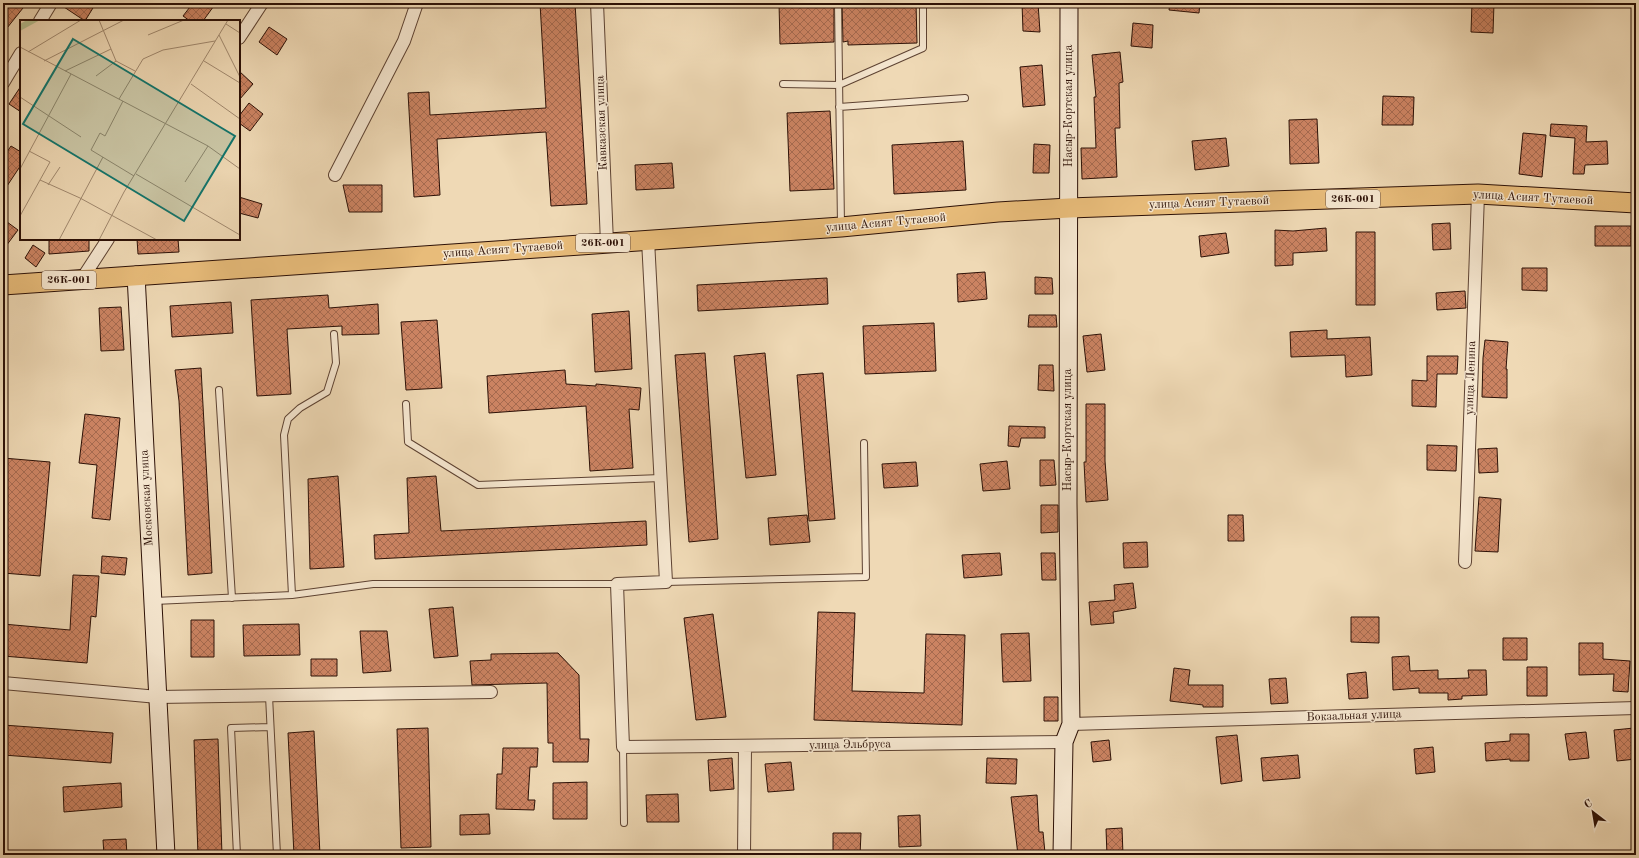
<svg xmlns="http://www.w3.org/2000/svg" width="1639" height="858" font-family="'Old Standard TT',serif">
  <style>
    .building { fill: url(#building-cross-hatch); stroke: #2c1006 }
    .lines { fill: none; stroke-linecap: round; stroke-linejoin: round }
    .lane-casing { stroke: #5d4232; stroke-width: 8 }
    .street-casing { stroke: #5d4232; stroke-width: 14 }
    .secondary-casing { stroke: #2c1006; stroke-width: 19 }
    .primary-casing { stroke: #2c1006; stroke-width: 21 }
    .lane { stroke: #f5e6cf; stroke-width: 6 }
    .street { stroke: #f5e6cf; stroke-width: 12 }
    .secondary { stroke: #f5e6cf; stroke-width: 17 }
    .primary { stroke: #e8bc7a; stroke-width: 19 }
    .labels { text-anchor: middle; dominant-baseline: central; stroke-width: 3; stroke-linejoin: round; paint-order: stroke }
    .shield { fill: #f5e6cf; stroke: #685042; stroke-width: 1 }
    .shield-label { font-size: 11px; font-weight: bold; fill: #2c1006 }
    .street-label { font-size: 12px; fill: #2c1006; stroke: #f5e6cf }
    .inset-road { fill: none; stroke: #a1896f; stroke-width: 1 }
    .view { fill: #0f766e; fill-opacity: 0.15; stroke: #0f766e; stroke-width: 2 }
    .inset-edge { fill: none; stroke: #2c1006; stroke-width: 2 }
  </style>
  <defs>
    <pattern id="building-cross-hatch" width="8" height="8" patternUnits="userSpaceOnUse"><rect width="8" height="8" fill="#cb8362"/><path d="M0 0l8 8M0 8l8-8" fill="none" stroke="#a56a4f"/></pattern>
  </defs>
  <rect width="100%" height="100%" fill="#efd9b5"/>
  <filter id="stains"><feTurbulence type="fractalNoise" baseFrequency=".005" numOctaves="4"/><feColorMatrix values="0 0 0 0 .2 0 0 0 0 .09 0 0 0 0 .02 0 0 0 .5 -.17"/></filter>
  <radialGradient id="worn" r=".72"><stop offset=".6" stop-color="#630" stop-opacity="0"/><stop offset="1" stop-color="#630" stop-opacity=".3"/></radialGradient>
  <path class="building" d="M3,3H27L3,33Z
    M58,3H96L85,21Z
    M193,3H216L203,21H190L183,16Z
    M540,3H575L587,204L551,206L546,132L437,139L440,195L414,197L408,93L429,92L430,115L546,108Z
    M779,3H834V42L780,44Z
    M842,3H916L917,43L848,45V41L843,42Z
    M1022,3H1038L1040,32L1023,31Z
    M1170,3H1200L1199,13L1169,10Z
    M1472,3H1494L1493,33L1471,32Z
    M1133,23L1153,25L1152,48L1131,46Z
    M269,27L287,39L277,55L259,42Z
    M1120,52L1123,82L1119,83L1120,128H1115L1117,177L1082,179L1081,148H1096L1094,97H1096L1092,55Z
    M1042,65L1045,105L1023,107L1020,67Z
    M239,71L253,84L239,100Z
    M21,86V112L9,104Z
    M1383,96L1414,97L1413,125H1382Z
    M249,103L263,114L250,131L239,123V116Z
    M830,111L834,189L790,191L787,113Z
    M1317,119L1319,163L1290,164L1289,120Z
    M1551,124L1587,126L1586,142L1607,141L1608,164L1585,165L1584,174H1573L1575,138L1550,136Z
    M1523,133L1546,135L1542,177L1519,174Z
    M1226,138L1229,166L1195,170L1192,141Z
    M963,141L966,190L894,194L892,145Z
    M1034,144L1050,145L1049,173H1033Z
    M11,146L21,152V165L3,192V158Z
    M672,163L674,188L636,190L635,165Z
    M343,185H382V212H349Z
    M239,197L262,204L258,218L239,213Z
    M3,219L18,230L3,250Z
    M1450,223L1451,249L1433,250L1432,224Z
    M1595,226H1631V246H1595Z
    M1326,228L1327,251L1293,253V265L1275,266V230L1293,231Z
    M1356,232H1375V305H1356Z
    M1226,233L1229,253L1201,257L1199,236Z
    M49,239H89V251L49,254Z
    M137,239H178L179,252L138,254Z
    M33,245L45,253L36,267L25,258Z
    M1522,268H1547V291L1522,290Z
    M985,272L987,299L958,302L957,274Z
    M1035,277L1052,278L1053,294H1035Z
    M827,278L828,304L698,311L697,285Z
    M1465,291L1466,308L1437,310L1436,293Z
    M328,295L329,308L378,304L379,334L342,335V326L287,329L291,394L257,396L251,300Z
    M231,302L233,333L172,337L170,306Z
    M121,307L124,350L101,351L99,308Z
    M629,311L632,369L595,372L592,314Z
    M1029,315H1056L1057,327H1028Z
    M437,320L442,388L406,390L401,322Z
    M934,323L936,371L865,374L863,326Z
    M1327,330V339L1370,337L1372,375L1346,377L1345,355L1291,357L1290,332Z
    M1101,334L1105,370L1087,372L1083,336Z
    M1485,340L1508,342L1506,369H1507V398L1482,397L1483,358Z
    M705,353L718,539L689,542L675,355Z
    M765,353L776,475L746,478L734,356Z
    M1427,356H1458L1457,374H1437L1436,407L1412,406V380L1427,381Z
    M1039,365H1053L1054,391L1038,390Z
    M201,368L212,573L188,575L179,401L175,370Z
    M565,370L566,384L596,386V384L641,388L639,410L629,409L633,468L590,471L586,406L489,413L487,376Z
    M823,373L835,519L809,521L797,375Z
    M1086,404H1105V461L1108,500L1086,502L1084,462H1086Z
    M85,414L120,418L110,520L92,518L97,465L79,463Z
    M1009,426L1045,427V438H1021L1019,447L1008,446Z
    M1427,445L1457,446L1456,471L1427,470Z
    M1497,448L1498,472L1479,473L1478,449Z
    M3,458L50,462L40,576L3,573Z
    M1040,460H1054L1056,485L1040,486Z
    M1007,461L1010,489L983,491L980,464Z
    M916,462L918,486L884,488L882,464Z
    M338,476L344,567L310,569L308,479Z
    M436,476L441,531L646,521L647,545L375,559L374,535L409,533L407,478Z
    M1479,497L1501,499L1498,552L1475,551Z
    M1041,505H1058V532L1041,533Z
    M807,515L810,542L770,545L768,518Z
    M1228,515H1243L1244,541H1228Z
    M1147,542L1148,567L1124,568L1123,543Z
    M1000,553L1002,575L964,578L962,555Z
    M1041,553H1055L1056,580H1042Z
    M102,556L127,558L125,575L101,573Z
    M73,575L99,576L96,617L91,616L87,663L3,656V624L70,630Z
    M1133,583L1136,608L1113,612L1114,623L1091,625L1089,602L1115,600L1114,585Z
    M453,607L458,656L434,658L429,609Z
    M818,612L855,613L852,691L924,693L926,634L965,635L962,725L814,720Z
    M713,614L726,717L696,720L684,618Z
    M1351,617H1379V643L1351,642Z
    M191,620H214V657H191Z
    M299,624L300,655L244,656L243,625Z
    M360,631H387L391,671L363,673Z
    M1029,633L1031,681L1003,682L1001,634Z
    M1503,638H1527V660H1503Z
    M1579,643H1603V659L1630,661L1628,692L1613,691L1614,674L1579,675Z
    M558,653L579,675L580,739H589L588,762H553V743H548L547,683L472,685L470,661L491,660V654Z
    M1409,656L1410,671L1438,670V679L1469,678L1468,670H1486L1487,695L1462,696V699L1448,700V693H1419V688L1393,690L1392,657Z
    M311,659H337V676H311Z
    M1527,667H1547V696H1527Z
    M1174,668L1190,670L1188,685H1223V707H1203V705L1170,701Z
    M1366,672L1368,698L1349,699L1347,674Z
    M1286,678L1288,703L1271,704L1269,679Z
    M1044,697H1058V721H1044Z
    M3,725L113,733L111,763L3,755Z
    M428,728L431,847L401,848L397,729Z
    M1634,728L1636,759L1617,761L1614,730Z
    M314,731L320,855H294L288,733Z
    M1586,732L1589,758L1569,760L1565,734Z
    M1510,734H1529V761H1510V759L1486,761L1485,743L1510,741Z
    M1237,735L1242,781L1221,784L1216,737Z
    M218,739L222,855H198L194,740Z
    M1109,740L1111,760L1093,762L1091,742Z
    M1433,747L1435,772L1416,774L1414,749Z
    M503,748H538L537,767H530L528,800H535L534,810L496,809L497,774H502Z
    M1298,755L1300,778L1263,781L1261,758Z
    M732,758L734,789L710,791L708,760Z
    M987,758L1017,759L1016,784L986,783Z
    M791,762L794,790L768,792L765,764Z
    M587,782V819H553V783Z
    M121,783L122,807L64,812L63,787Z
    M678,794L679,822H647L646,795Z
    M1037,795L1039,832H1043L1045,853L1018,855L1011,797Z
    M489,814L490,834L460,835V815Z
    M920,815L921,846L899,847L898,816Z
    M1122,828L1123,855H1107L1106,829Z
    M833,833H861L860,855H833Z
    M126,839L127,855H104L103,840Z"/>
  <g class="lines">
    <defs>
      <path id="lane" d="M838,3L841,226
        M783,84L839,85L923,48V3
        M839,107L965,98
        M219,390L232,598
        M406,404L408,442L478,485L661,478
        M666,582L866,577L864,443
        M292,595L284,435L288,419L300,408L327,392L336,363L334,334
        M154,601L292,595L373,584H617
        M269,696L277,855
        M623,747L624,823
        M237,855L231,728L270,727"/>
      <path id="street" d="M597,3L607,243
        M40,21L51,3
        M239,38L262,3
        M3,83L21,53
        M335,175L404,41L417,3
        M648,240L666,582L617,584L623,747L1064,742
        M82,279L108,239
        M1465,562L1478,194
        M3,683L158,697L491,692
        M1071,724L1636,708
        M744,855L745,747"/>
      <path id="secondary" d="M136,275L166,855
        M1062,855L1064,742L1071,724L1068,503L1069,3"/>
      <path id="primary" d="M3,285L841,227L998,212L1069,208L1478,194L1636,203"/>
    </defs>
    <use href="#lane" class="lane-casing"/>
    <use href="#street" class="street-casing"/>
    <use href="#secondary" class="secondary-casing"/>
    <use href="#primary" class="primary-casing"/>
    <use href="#lane" class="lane"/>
    <use href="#street" class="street"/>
    <use href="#secondary" class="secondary"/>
    <use href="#primary" class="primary"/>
  </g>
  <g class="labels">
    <g class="shield">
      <rect x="1326" y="190" width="54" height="18" rx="3"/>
      <rect x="576" y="234" width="54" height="18" rx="3"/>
      <rect x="42" y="271" width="54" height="18" rx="3"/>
    </g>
    <g class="shield-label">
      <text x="1353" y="199">26К-001</text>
      <text x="603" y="243">26К-001</text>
      <text x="69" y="280">26К-001</text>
    </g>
    <g class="street-label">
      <text transform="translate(1069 106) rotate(-90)">Насыр-Кортская улица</text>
      <text transform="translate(602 123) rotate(-92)">Кавказская улица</text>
      <text transform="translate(1533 198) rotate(3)">улица Асият Тутаевой</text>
      <text transform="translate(1209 203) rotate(-2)">улица Асият Тутаевой</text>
      <text transform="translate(886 223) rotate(-5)">улица Асият Тутаевой</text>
      <text transform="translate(503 250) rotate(-4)">улица Асият Тутаевой</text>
      <text transform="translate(1471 378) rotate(-88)">улица Ленина</text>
      <text transform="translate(1068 430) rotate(-90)">Насыр-Кортская улица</text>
      <text transform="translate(147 498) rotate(-93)">Московская улица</text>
      <text transform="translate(1354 716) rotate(-2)">Вокзальная улица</text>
      <text transform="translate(850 745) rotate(-1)">улица Эльбруса</text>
    </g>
  </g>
  <g transform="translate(20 20)">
    <rect width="220" height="220" fill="#efd9b5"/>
    <path d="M7,0H20L0,11V4Z" fill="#b6c090"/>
    <path class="inset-road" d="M79,0L96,41L115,51M206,4L220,13M128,15L164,0M199,15L220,57M0,27L188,126L220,149M8,32L61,0M24,41L104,0M184,41L220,63M45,51L91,29M76,56L96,41M171,64L220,99M0,77L61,117M99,79L123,39L143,30L195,21M103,81L85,116L80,113L71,130L114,156M0,149L51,54M116,154L220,215M20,160L60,178L137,220M165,162L188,126M28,165L40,147M0,196L30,142L9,131M39,220L83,137M79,220L104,172L208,0"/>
    <path class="view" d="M53,19L215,116L164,201L3,104Z"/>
    <rect width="220" height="220" class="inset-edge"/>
  </g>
  <rect width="1639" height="858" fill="none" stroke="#efd9b5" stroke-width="16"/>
  <rect x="4" y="4" width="1631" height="850" fill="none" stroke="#2c1006" stroke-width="2"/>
  <rect x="8" y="8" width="1623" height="842" fill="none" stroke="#2c1006"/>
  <g transform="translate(1593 812) rotate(329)" stroke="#f5e6cf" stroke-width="3" paint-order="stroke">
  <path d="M0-3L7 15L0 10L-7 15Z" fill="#2c1006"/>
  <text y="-6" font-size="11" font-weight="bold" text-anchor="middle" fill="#2c1006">С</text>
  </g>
  <rect width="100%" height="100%" filter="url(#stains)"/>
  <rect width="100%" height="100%" fill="url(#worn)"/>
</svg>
